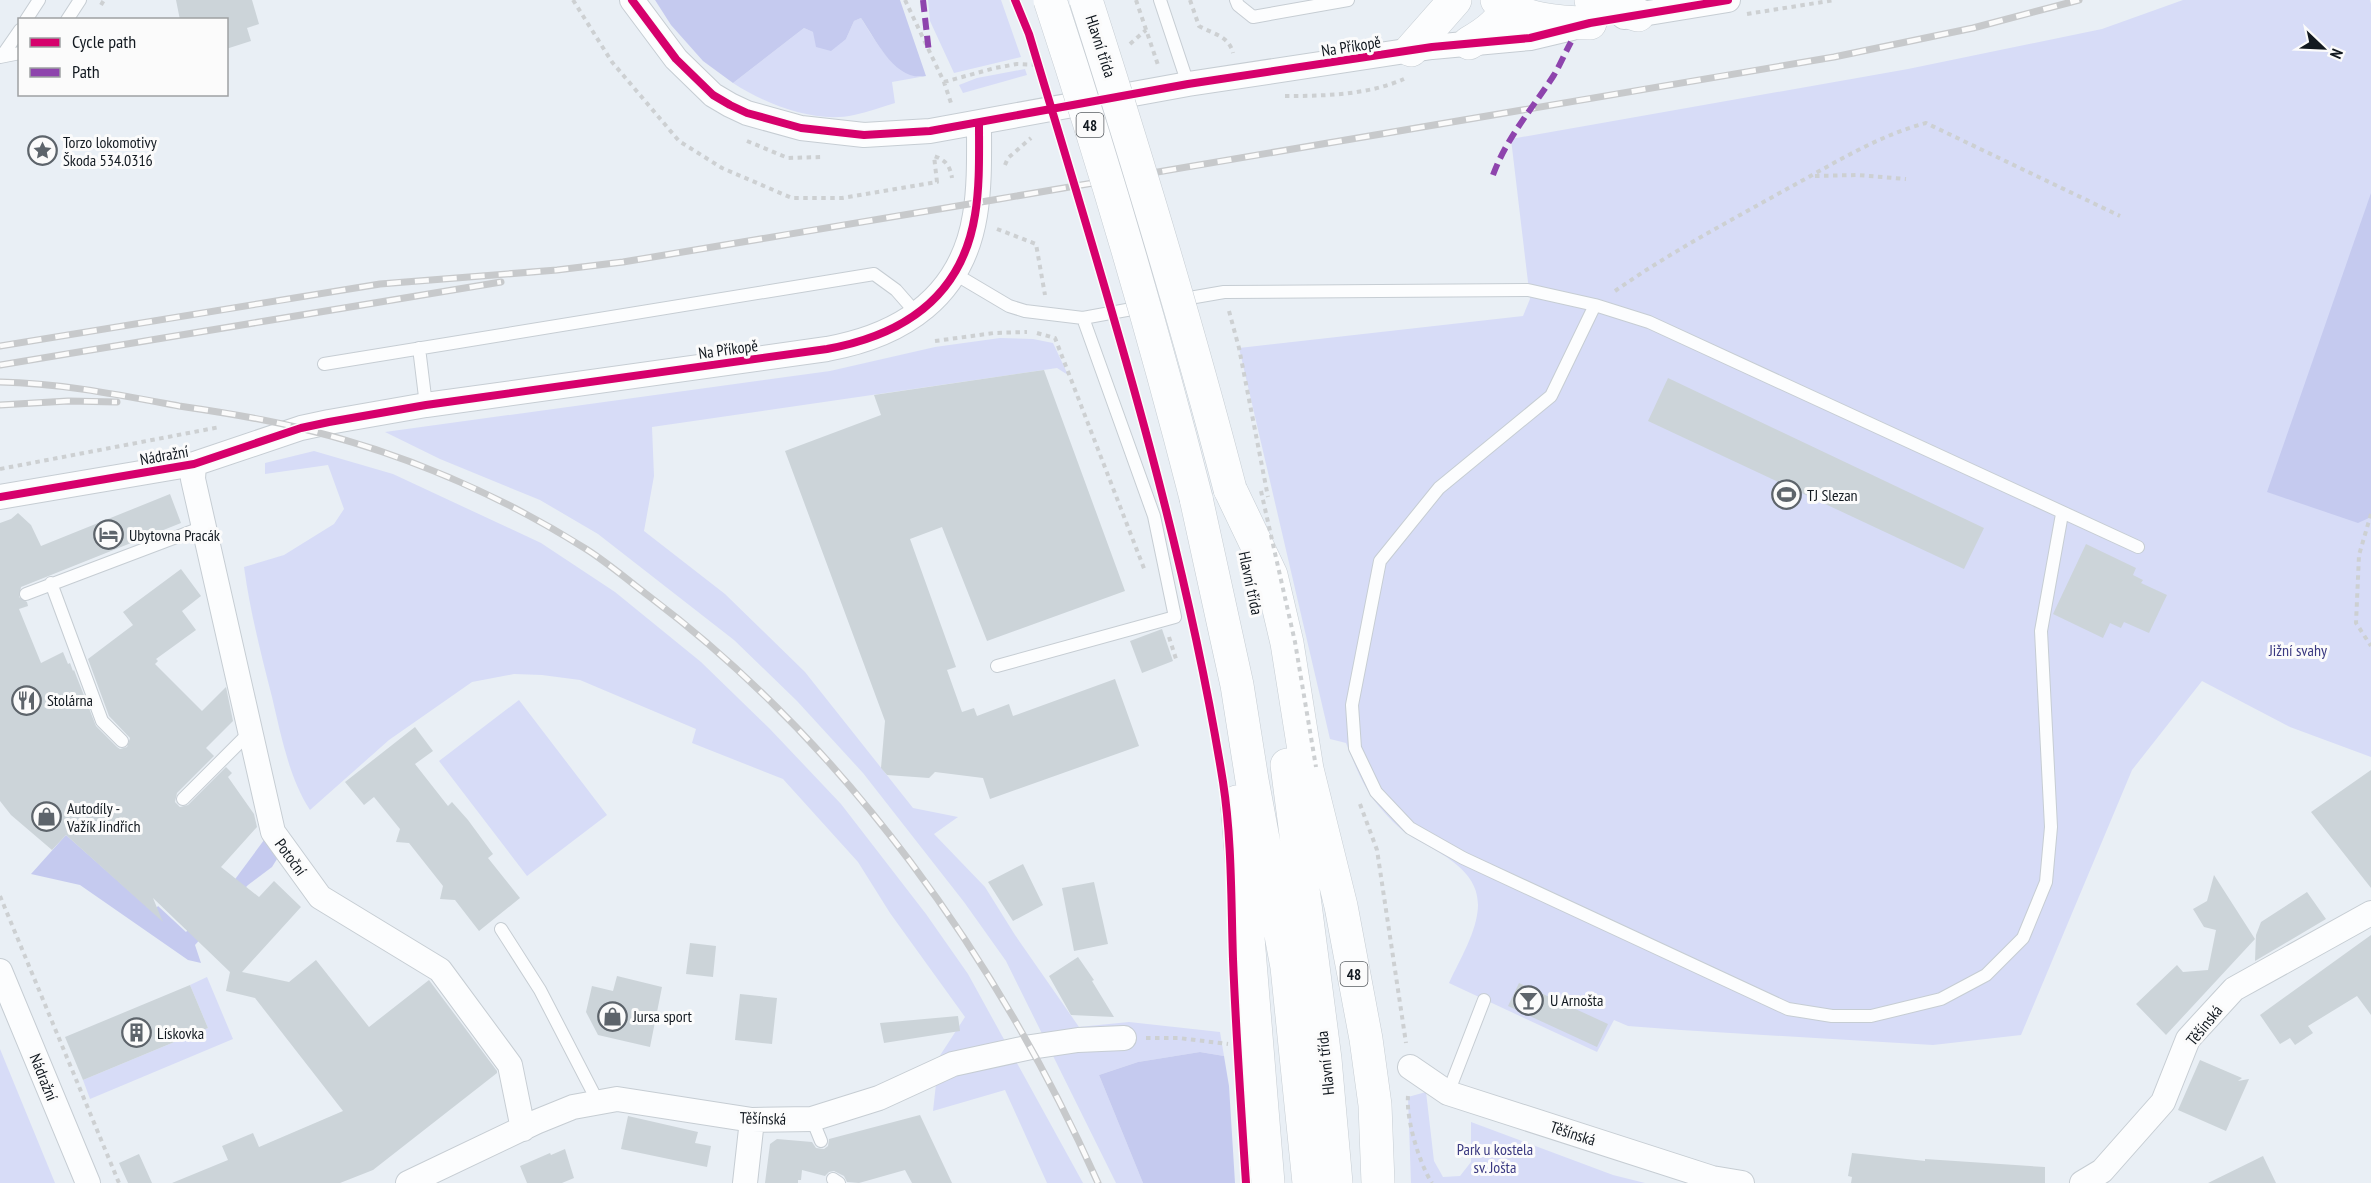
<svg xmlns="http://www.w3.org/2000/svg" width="2371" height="1183" font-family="'PT Sans Narrow',sans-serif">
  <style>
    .green { fill: #d7dcf7 }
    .forest { fill: #c5caef }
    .building { fill: #ccd4d9 }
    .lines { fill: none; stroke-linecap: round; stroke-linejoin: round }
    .service-casing { stroke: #c6cdd3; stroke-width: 14 }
    .minor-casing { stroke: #c6cdd3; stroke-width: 26 }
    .primary-casing { stroke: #c6cdd3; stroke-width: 34 }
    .path { stroke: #cdd0d2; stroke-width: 4; stroke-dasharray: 4.5 4.5; stroke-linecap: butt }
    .service { stroke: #fcfdfe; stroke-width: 12 }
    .minor { stroke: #fcfdfe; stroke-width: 24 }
    .primary { stroke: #fcfdfe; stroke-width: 33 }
    .rail-casing { stroke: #c7c9cb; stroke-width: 7 }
    .rail { stroke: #fbfbfb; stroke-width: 4.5; stroke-dasharray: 14; stroke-linecap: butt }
    .primary-bridge-casing { stroke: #c6cdd3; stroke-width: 34; stroke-linecap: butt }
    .path-bridge { stroke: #cdd0d2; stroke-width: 4; stroke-dasharray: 4.5 4.5; stroke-linecap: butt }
    .primary-bridge { stroke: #fcfdfe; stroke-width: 33 }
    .quiet { stroke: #8e44ad; stroke-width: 6; stroke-dasharray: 12 6; stroke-linecap: butt }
    .cycleway-casing { stroke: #fbfbfb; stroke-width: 11 }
    .cycleway { stroke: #d6006c; stroke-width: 8 }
    .labels { text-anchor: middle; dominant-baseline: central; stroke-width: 6; stroke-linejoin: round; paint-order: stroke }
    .shield { fill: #fbfbfb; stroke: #585d62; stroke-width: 1.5 }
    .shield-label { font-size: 15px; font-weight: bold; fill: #121920 }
    .street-label { font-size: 16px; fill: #121920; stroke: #fbfbfb }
    .poi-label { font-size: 16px; fill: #121920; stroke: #fbfbfb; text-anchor: start }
    .park-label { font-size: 16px; fill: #3a3981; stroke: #fbfbfb }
  </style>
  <rect width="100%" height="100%" fill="#e9eff5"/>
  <path class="green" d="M928,0H1001L1021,57L954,73L930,21Z
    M2183,0H2370L2371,4V757L2290,727L2202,681L2132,770L2021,1035L1933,1045L1681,1030L1628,1026L1614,1020L1597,1052L1449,983C1460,959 1477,932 1478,906C1479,865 1430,850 1403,831C1396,825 1389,818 1383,811C1365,792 1356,768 1346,743L1330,739L1239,348L1523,316L1530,299L1511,139L1908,69L2102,29Z
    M861,18C877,43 890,70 920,77L892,82L895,103C881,107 868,112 854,115C815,124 765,104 733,83L804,28L813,32L846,39L854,21Z
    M1025,69L1027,75L963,93L959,85L977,78Z
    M1000,338L1033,339L1053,343L1068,375L1057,368L652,427L654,476L644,531L725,594L805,672L913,808L958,817L934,834L985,887L1015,935L1079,1027L1129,1022L1220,1032L1224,1056L1200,1052L1138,1062L1099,1075L1143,1183H1116L1006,961L964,902L863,773L797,701L734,640L598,534L540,500L440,459L385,432L830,371L935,347Z
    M314,451L393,474L541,543L615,592L701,662L769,728L841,804L926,914L968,974L1083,1183H1047L1005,1090L933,1111L939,1057L965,1017L890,913L858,862L783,779L692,743L696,729L580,680L542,675L514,674L472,682L389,740L310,810C289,778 281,735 272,697C261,654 250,611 244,567L284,555L334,524L344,509L328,465L265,474V463Z
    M519,700L607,815L527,876L439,761Z
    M207,977L233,1039L90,1099L83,1080L208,1028L190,985Z
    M0,1049L55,1183H0Z
    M1426,1092L1434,1161L1443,1177L1460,1176L1471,1162V1122L1613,1175L1645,1183H1411L1408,1097Z"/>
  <path class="forest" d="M655,0H900L926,76C895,82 876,40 861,18L854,21L846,39L831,51L816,47L813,32L804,28L733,83L703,61L671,25Z
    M2371,193V517L2358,523L2267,492Z
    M66,835L153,912L158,906L186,932L233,882L267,836L270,849L277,859L272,867L248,885L223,911L224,913L195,945L201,963L188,960L80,885L31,874Z
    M1200,1052L1224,1056L1229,1086L1235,1183H1143L1099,1075L1138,1062Z"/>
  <path class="building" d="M176,0H252L259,24L247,28L251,41L226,49V20H180Z
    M1044,370L1125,591L987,641L942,527L910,539L956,667L947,670L962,712L974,708L977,716L1009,704L1013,716L1115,679L1139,746L990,799L983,778L935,772L929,778L887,775L881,768L885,721L785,451L881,415L874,395Z
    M1668,378L1984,528L1964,569L1648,421Z
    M170,494L181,523L21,587L19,597L27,602L28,606L19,609L41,663L63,652L68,664L70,663L73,671L74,670L96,726L117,747L120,749L127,747L130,738L109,716L88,659L133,625L123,612L181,569L201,596L182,611L196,630L156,659L158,661L155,664L202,711L226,687L233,721L206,748L214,756L177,793L175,802L180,807L188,805L226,767L232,773L228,777L254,814L257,827L221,867L259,897L274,881L301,907L242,972L289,982L316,960L369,1027L429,980L497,1071V1073L373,1170L340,1183H172L228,1160L222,1146L253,1133L259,1147L343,1111L255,998L226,991L230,972L153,898L163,922L66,835L52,850L11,815L0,801V523L11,519L18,513L31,525L41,546Z
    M2086,544L2136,568L2133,575L2143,580L2141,583L2167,595L2149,633L2124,622L2121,628L2110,623L2103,638L2053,614Z
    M1162,629L1173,661L1142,673L1130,641Z
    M415,727L433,751L415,764L448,806L452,802L468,820L493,854L488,858L520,898L479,931L455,900L440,899L443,886L409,843L396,842L400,829L374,797L364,805L345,782Z
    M2371,770V888L2311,812Z
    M1023,864L1043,905L1013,921L988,882Z
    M2214,875L2255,939L2166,1035L2136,1004L2177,965L2183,972L2208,970L2216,930L2204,927L2193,909L2207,901Z
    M1094,882L1108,944L1074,951L1062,888Z
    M2307,892L2326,919L2255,961L2256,935L2261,922Z
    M2371,935V1015L2357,996L2308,1026L2313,1033L2295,1045L2290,1038L2280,1044L2260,1015Z
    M690,943L716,946L713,977L686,974Z
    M1078,957L1094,980L1092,981L1114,1017L1071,1015L1049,976Z
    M617,976L662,987L650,1047L598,1035L586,1012L592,986L613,991Z
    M1519,983L1608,1024L1597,1047L1508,1006Z
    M190,985L208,1028L83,1080L65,1037Z
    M740,994L777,998L772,1044L735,1040Z
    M958,1016L960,1031L884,1043L880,1023Z
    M2200,1060L2242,1078L2238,1081L2249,1079L2226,1131L2178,1110Z
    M920,1115L952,1183H912L905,1170L859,1183L847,1182L844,1176L834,1171L829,1172L825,1176L802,1170L801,1180H798V1183H765L770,1144L777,1139L812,1142L816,1148L824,1149L828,1146L829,1139Z
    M628,1116L698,1132L695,1143L711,1146L707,1167L621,1149Z
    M565,1149L574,1178L562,1183H527L520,1166L550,1153L551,1155Z
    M1852,1153L1925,1161V1159L2045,1167V1183H1851L1852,1177L1848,1176Z
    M139,1154L152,1183H128L119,1163Z
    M2263,1156L2276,1183H2208Z"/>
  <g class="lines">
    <defs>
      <path id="service" d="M1160,0L1188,84
        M1236,0L1238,5L1253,17L1348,0
        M26,20L39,0
        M67,20L80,0
        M2,56L20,30
        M0,57L20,53
        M955,274L1009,306L1025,311L1083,318L1143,307
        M1178,300L1224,292L1528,290L1595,305L1649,322L2138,547
        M1595,305L1551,396L1439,488L1380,561L1352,705L1355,748L1376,792L1410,828L1463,858L1788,1009L1832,1016H1871L1941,999L1986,975L2023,938L2046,882L2051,827L2041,631L2062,514
        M419,348L426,405
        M324,364L874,274L896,290L917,314
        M51,583L102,721L122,741
        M26,594L203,527
        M997,666L1175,617L1154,516L1083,318
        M183,799L250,732
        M501,929L540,990L598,1102
        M1448,1093L1484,1000
        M812,1119L821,1141
        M833,1179L839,1183"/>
      <path id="minor" d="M632,0L676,59L713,95L730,105L747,113L801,128L864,135L930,131L1188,84L1432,47L1530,38L1572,28
        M1624,17L1728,0
        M194,464L193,479L273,832L320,897L440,970L510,1065L523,1129
        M0,497L194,464L301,428L329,422L426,405L827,349C904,335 962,296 975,215C980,185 979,153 979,123
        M0,971L88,1183
        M1410,1067L1448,1093L1712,1178L1742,1183
        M408,1183L536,1122L573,1107L617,1099L752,1120L812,1119L879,1098L953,1064L1031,1047L1078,1040L1124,1038
        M745,1183L752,1120
        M2082,1183L2102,1171L2163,1102L2188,1039L2234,989L2371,913"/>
      <path id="primary" d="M1497,0C1524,20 1556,23 1590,23
        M1591,0L1638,15
        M1469,43C1488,32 1503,21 1511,0
        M1411,50L1455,0
        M1230,489L1271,575L1287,643L1307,769L1341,906L1366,1039L1375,1105L1378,1183
        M1196,498L1237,685L1252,780L1287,967L1309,1183
        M1287,765L1325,1059L1336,1183
        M1237,802L1268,1183"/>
    </defs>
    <use href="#service" class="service-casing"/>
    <use href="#minor" class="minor-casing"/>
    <use href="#primary" class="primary-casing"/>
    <path class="path" d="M573,0L612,62L679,141L722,168L792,198H842L937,182L934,156C946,160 950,166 952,178
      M905,0L944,82L951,103
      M1136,0L1158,65
      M1190,0L1199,26C1213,34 1229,36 1233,53
      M101,5L104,0
      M1747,14L1835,0
      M1130,44L1146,30
      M944,82L995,68L1017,64L1043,65
      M1285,96C1324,96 1368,95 1404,79
      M747,141L788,158L823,157
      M1005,165L1008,158L1031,138
      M1815,176L1858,175L1906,179
      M997,229L1036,244L1045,295
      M1615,291C1669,253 1728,222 1785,190C1830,166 1876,136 1926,123L2120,216
      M1229,311L1239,348L1268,497
      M1037,333L1055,338L1145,571
      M935,341L994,333L1027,332
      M0,469L220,427
      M2371,514L2359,555L2356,623L2371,646
      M1169,637L1177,662
      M1360,804L1377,850L1406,1043
      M0,896L119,1183
      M1146,1038H1179L1228,1044
      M1408,1096C1406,1119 1419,1163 1432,1183"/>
    <use href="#service" class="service"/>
    <use href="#minor" class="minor"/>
    <use href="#primary" class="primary"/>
    <defs>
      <path id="rail" d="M0,346L380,284L557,270L623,262L999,199L1834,57L1973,28L2079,0
        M0,365L501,282
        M0,382C60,383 120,395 179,406C220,412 260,418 300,428C400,452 499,494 586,549C608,563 629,581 650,597C847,746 998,959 1098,1183
        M0,405L68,401L117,402"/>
    </defs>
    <use href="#rail" class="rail-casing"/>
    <use href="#rail" class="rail"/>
    <defs>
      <path id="primary-bridge" d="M1050,0C1104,164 1153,330 1196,498
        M1086,0C1138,162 1187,324 1230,489"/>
    </defs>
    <use href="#primary-bridge" class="primary-bridge-casing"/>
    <path class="path-bridge" d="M1261,491L1295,642L1316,767"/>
    <use href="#primary-bridge" class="primary-bridge"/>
    <path class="quiet" d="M923,0L929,53
      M1493,175C1507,137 1532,109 1554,75C1560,65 1565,53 1571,42"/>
    <defs>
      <path id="cycleway" d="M632,0L676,59L713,95L730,105L747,113L801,128L864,135L930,131L1188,84L1432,47L1530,38L1590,23L1728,0
        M1015,0L1029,34C1103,281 1182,527 1223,782C1232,840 1231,901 1233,959C1236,1034 1241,1108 1246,1183
        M0,497L194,464L301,428L329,422L426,405L827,349C904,335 962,296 975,215C980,185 979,153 979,123"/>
    </defs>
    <use href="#cycleway" class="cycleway-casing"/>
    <use href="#cycleway" class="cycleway"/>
  </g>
  <defs>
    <symbol id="sight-ring" viewBox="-11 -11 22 22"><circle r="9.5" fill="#fbfbfb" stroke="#5d646b" stroke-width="1.5"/><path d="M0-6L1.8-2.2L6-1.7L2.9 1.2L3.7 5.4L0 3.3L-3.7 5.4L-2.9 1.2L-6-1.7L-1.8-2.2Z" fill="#5d646b"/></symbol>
    <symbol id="stadium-ring" viewBox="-11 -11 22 22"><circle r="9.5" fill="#fbfbfb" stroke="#5d646b" stroke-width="1.5"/><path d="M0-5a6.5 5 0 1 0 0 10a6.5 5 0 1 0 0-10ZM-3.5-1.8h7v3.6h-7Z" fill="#5d646b"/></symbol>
    <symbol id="hotel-ring" viewBox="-11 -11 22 22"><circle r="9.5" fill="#fbfbfb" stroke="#5d646b" stroke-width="1.5"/><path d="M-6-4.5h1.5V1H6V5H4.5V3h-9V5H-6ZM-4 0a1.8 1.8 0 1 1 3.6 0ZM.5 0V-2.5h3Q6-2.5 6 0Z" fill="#5d646b"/></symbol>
    <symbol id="restaurant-ring" viewBox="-11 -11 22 22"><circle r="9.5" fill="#fbfbfb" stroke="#5d646b" stroke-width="1.5"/><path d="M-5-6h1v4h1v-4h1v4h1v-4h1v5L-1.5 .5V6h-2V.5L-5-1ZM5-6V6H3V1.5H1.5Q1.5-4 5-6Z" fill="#5d646b"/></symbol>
    <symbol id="shop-ring" viewBox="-11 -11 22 22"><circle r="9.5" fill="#fbfbfb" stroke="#5d646b" stroke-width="1.5"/><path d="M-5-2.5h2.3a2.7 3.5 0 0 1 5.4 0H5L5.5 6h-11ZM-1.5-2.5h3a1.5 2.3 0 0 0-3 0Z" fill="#5d646b"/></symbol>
    <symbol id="bar-ring" viewBox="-11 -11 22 22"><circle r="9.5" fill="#fbfbfb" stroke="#5d646b" stroke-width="1.5"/><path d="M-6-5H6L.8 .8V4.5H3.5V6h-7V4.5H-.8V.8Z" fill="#5d646b"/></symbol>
    <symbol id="building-ring" viewBox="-11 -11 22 22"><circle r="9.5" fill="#fbfbfb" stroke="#5d646b" stroke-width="1.5"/><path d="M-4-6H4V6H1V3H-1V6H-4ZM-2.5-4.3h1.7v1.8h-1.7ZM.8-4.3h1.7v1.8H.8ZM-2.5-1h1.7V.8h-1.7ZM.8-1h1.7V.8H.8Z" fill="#5d646b"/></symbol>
  </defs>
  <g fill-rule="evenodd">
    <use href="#sight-ring" x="26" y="134" width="33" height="33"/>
    <use href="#stadium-ring" x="1770" y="478" width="33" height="33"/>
    <use href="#hotel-ring" x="92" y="518" width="33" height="33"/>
    <use href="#restaurant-ring" x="10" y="684" width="33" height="33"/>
    <use href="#shop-ring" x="30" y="800" width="33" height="33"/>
    <use href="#bar-ring" x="1512" y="984" width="33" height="33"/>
    <use href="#shop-ring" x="596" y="1000" width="33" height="33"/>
    <use href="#building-ring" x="120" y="1016" width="33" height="33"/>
  </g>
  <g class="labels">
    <g class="shield">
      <rect x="1076.5" y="113" width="27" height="24" rx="4.5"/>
      <rect x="1340.5" y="962" width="27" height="24" rx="4.5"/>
    </g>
    <g class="shield-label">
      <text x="1090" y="125">48</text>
      <text x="1354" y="974">48</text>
    </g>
    <g class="street-label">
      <text transform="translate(1101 46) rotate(72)">Hlavní třída</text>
      <text transform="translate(1351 46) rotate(-9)">Na Příkopě</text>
      <text transform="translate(728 349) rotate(-8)">Na Příkopě</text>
      <text transform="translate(164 455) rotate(-10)">Nádražní</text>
      <text transform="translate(1251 583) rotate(78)">Hlavní třída</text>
      <text transform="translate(291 857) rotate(54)">Potoční</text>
      <text transform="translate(2204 1025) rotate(-51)">Těšínská</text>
      <text transform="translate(1325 1063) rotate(-96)">Hlavní třída</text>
      <text transform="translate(44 1077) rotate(68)">Nádražní</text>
      <text transform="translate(763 1118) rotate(2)">Těšínská</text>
      <text transform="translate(1573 1133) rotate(18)">Těšínská</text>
    </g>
    <g class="poi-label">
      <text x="63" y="142">Torzo lokomotivy<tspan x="63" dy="18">Škoda 534.0316</tspan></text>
      <text x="1807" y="495">TJ Slezan</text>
      <text x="129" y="535">Ubytovna Pracák</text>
      <text x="47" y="700">Stolárna</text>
      <text x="67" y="808">Autodíly -<tspan x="67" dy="18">Važík Jindřich</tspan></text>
      <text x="1550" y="1000">U Arnošta</text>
      <text x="633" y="1016">Jursa sport</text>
      <text x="157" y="1033">Lískovka</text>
    </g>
    <g class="park-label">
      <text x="2298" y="650">Jižní svahy</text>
      <text x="1495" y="1149">Park u kostela<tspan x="1495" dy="18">sv. Jošta</tspan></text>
    </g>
  </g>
  <rect x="18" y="18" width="210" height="78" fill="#fbfbfb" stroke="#9ea1a3" stroke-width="1.5"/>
  <rect x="30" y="38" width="30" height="9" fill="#d6006c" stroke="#9ea1a3" stroke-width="1.5"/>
  <text x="72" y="48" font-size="18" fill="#121920">Cycle path</text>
  <rect x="30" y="68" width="30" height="9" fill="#8e44ad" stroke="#9ea1a3" stroke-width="1.5"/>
  <text x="72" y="78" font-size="18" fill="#121920">Path</text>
  <g transform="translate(2323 48) rotate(113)" stroke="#fbfbfb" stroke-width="4.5" paint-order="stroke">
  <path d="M0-4.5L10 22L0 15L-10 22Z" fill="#121920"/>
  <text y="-9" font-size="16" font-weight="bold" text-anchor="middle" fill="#121920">N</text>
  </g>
</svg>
